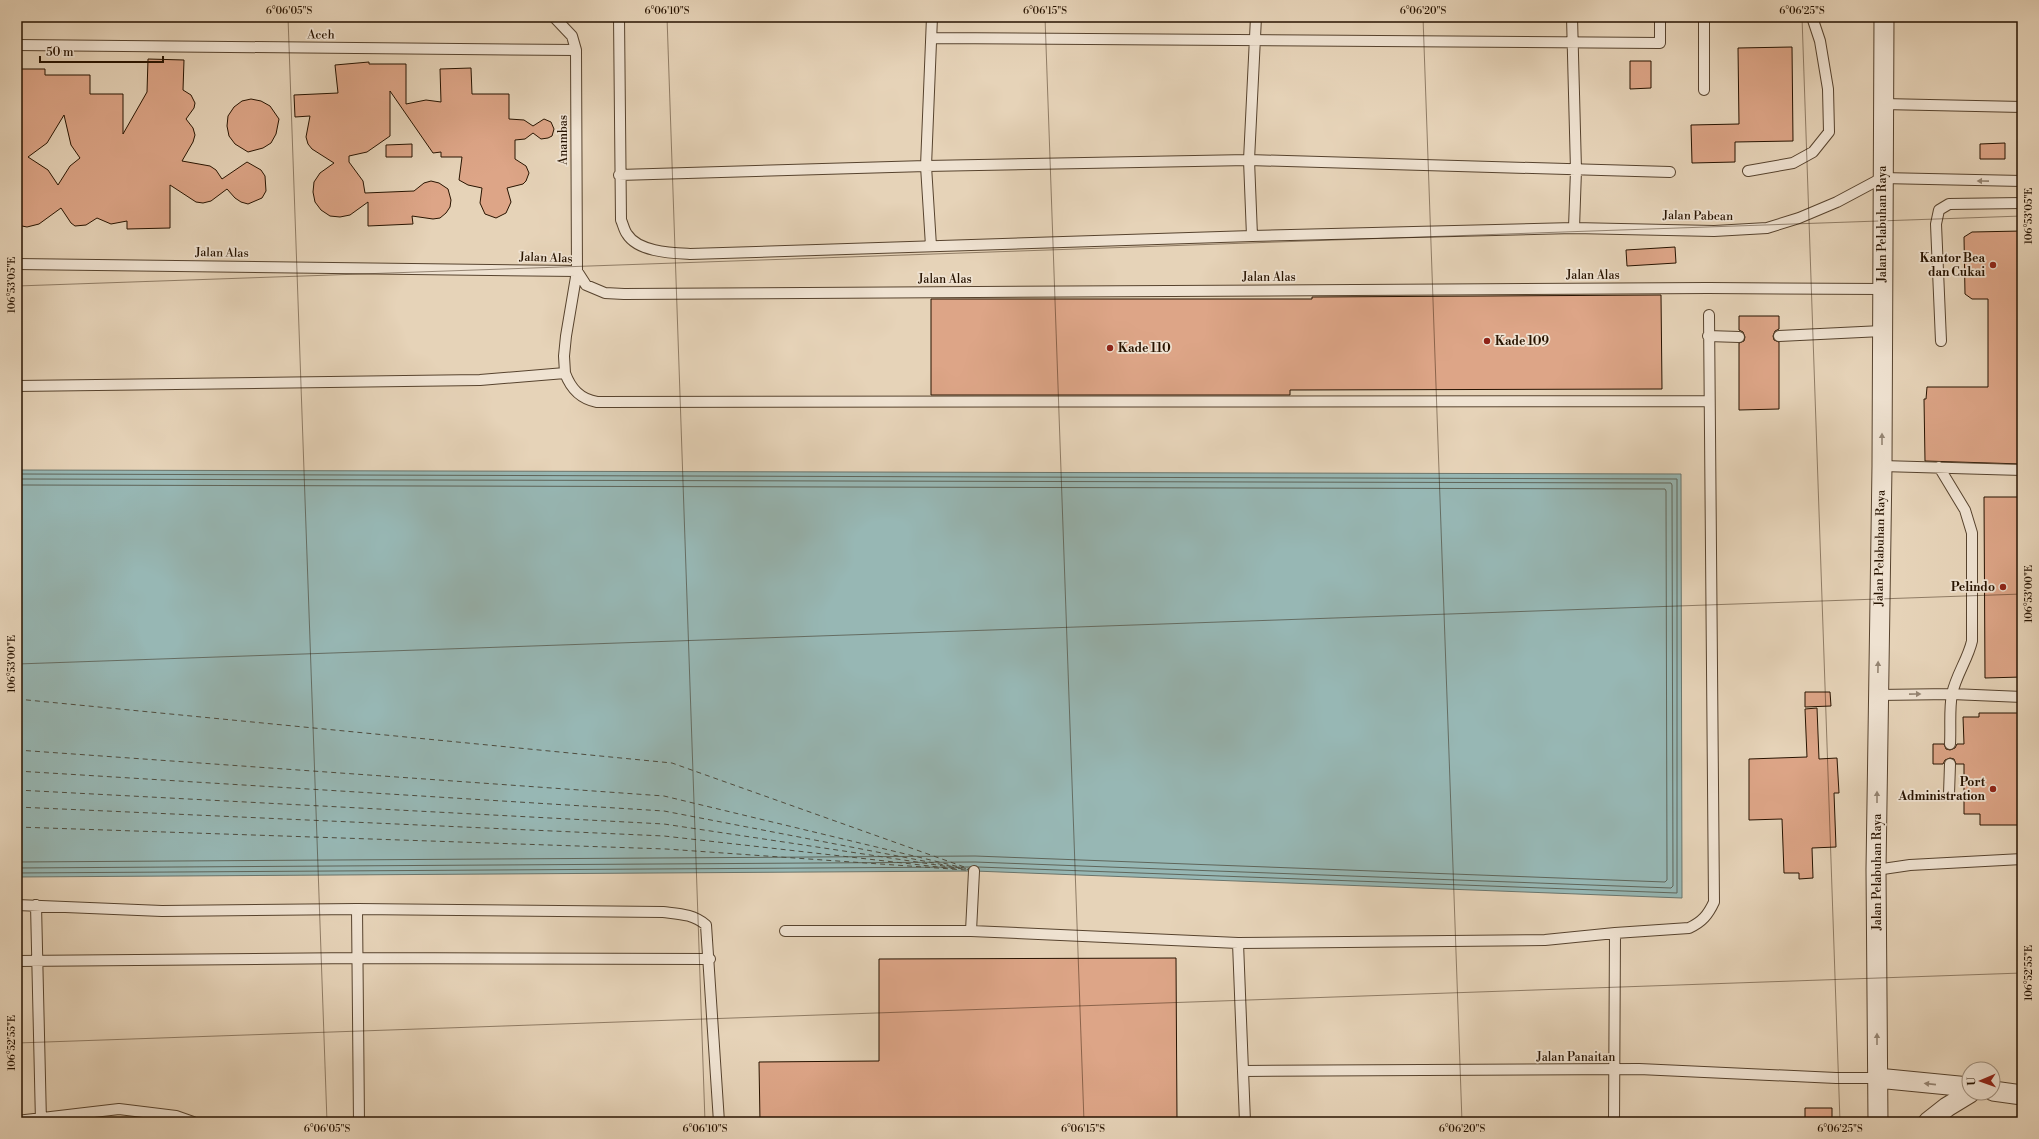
<svg xmlns="http://www.w3.org/2000/svg" width="2039" height="1139" font-family="'Libre Bodoni',serif">
  <style>
    .water { fill: #97b7b4; stroke: #6a756c }
    .lines { fill: none; stroke-linecap: round; stroke-linejoin: round }
    .shore { stroke: #5f655a; stroke-width: 1 }
    .ferry { stroke: #4e4c3f; stroke-width: 1; stroke-dasharray: 5 4; stroke-linecap: butt }
    .building { fill: #dda587; stroke: #271300; fill-rule: evenodd }
    .lane-casing { stroke: #57432e; stroke-width: 12 }
    .street-casing { stroke: #57432e; stroke-width: 21 }
    .lane { stroke: #efe2d1; stroke-width: 10 }
    .street { stroke: #efe2d1; stroke-width: 19 }
    .oneway { fill: #958573 }
    .ticks { fill: none; stroke: #271300; stroke-width: 1; stroke-opacity: 0.45 }
    .poi-dot { fill: #8f2418; stroke: #efe2d1; stroke-width: 1.5 }
    .labels { text-anchor: middle; dominant-baseline: central; stroke-width: 3.5; stroke-linejoin: round; paint-order: stroke }
    .street-label { font-size: 12px; fill: #271300; stroke: #efe2d1 }
    .poi-label { font-size: 12px; font-weight: bold; fill: #271300; stroke: #efe2d1; text-anchor: end }
    .neatline { fill: none; stroke: #271300; stroke-width: 1.5 }
    .ticks-label { font-size: 10px; text-anchor: middle; fill: #271300 }
  </style>
  <rect width="100%" height="100%" fill="#e6d3b8"/>
  <filter id="stains"><feTurbulence type="fractalNoise" baseFrequency=".005" numOctaves="4"/><feColorMatrix values="0 0 0 0 .2 0 0 0 0 .09 0 0 0 0 .02 0 0 0 .5 -.17"/></filter>
  <radialGradient id="worn" r=".72"><stop offset=".6" stop-color="#630" stop-opacity="0"/><stop offset="1" stop-color="#630" stop-opacity=".3"/></radialGradient>
  <path class="water" d="M17,470L1681,474L1682,898L974,871L17,877Z"/>
  <g class="lines">
    <path class="shore" d="M17,474L1677,479V893L978,867
      M17,479L1671,483L1672,485L1673,886L1671,888L975,862L17,868
      M17,485L1665,489L1666,491L1667,880L1665,882L975,856L17,862
      M17,873L970,867"/>
    <path class="ferry" d="M17,699L672,763L970,869
      M17,750L664,796L968,869
      M17,771L664,811L960,868
      M17,790L664,824L970,870
      M17,807L664,836L956,869
      M17,827L666,849L966,870"/>
  </g>
  <path class="building" d="M1792,47L1793,141L1735,142V162L1692,163L1691,125L1739,124L1738,48Z
    M148,59L184,60L183,90L191,95L195,103L194,108L186,119L193,128L195,135L193,142L182,161L210,166L216,170L222,179L247,162L261,170L265,176L266,191L262,198L248,204L241,202L235,198L227,189L211,201L203,203L196,202L170,185V228L127,229V221L111,224L97,218L86,225L75,226L71,223L61,208L39,224L27,227L17,225V69H45V75H90V94H123V134L147,92ZM64,115L71,145L80,158L70,166L58,185L48,170L28,157L47,143Z
    M1630,61H1651V88L1630,89Z
    M369,62V64H406V104L426,100L441,102L440,69L471,68L472,94H509V119L524,120L533,126L544,119L551,122L554,129L552,136L548,138L541,139L533,133L525,139L515,140V159L526,166L529,173L526,181L523,184L507,188L511,202L506,213L496,218L485,214L480,203L482,188L468,185L459,180L462,157H441V152L433,153L390,91V136L367,152L349,156V162L363,181L365,193L414,191L424,183L431,181L439,183L448,189L451,200L450,207L446,213L440,218L433,219L412,216L413,224L368,226V202L350,215L340,217L330,216L321,210L315,202L313,192L314,182L320,173L334,163L312,149L308,144L306,137L310,116L295,117L294,95L338,93L335,65Z
    M251,99L261,101L270,106L279,119L276,134L271,143L263,148L248,152L235,144L229,136L227,126L228,116L234,107L242,101Z
    M2005,143V159H1980V144Z
    M412,144V157H386V145Z
    M2022,231V464L1925,461L1924,399H1926L1927,387H1988V299H1972L1965,294L1964,237L1972,232Z
    M1675,247L1676,263L1627,266L1626,250Z
    M1661,295L1662,389L1290,390V395H931V299H1312V297Z
    M1739,316H1779V329L1775,331L1773,336L1774,340L1779,342V409L1739,410V343L1744,341L1745,337L1743,332L1739,330Z
    M1984,497H2022V677L1985,678Z
    M1805,692H1830L1831,706L1805,707Z
    M1817,708L1819,759L1837,758L1839,793H1834L1836,847L1812,848L1813,878L1799,879V873H1784L1782,819L1749,820V759L1807,757L1805,709Z
    M1979,713H2022V825H1980V814H1964V764H1956L1954,759L1950,758L1945,760L1943,764H1933V744H1944L1946,749L1950,750L1955,748L1957,744H1964L1963,717H1979Z
    M1176,958L1177,1121L760,1122L759,1062L879,1061V959Z
    M1805,1108H1832V1122H1805Z"/>
  <g class="lines">
    <defs>
      <path id="lane" d="M619,17L621,220C623,224 624,230 627,234C638,252 672,253 690,254L1252,236L1574,228
        M1572,17L1576,170L1574,228L1714,231L1767,228L1799,218L1837,202L1882,178L2022,181
        M932,38L1660,43V17
        M17,45L576,50
        M1704,90V17
        M1883,104L2022,107
        M1748,171L1793,163L1813,152L1829,132L1828,89L1820,41L1812,17
        M619,175L926,166L1249,160L1670,172
        M1252,236L1249,160L1256,17
        M931,246L926,166L932,17
        M17,264L577,271L586,285L605,293L624,294L1708,288L1882,289
        M1708,336L1739,337
        M1779,336L1882,331
        M1941,341L1936,224L1939,210L1949,204L2022,203
        M565,373C571,389 580,399 597,402L1708,401
        M17,386L480,380L565,373L564,356L566,336L577,271L576,50L572,36L554,17
        M1882,466L2022,470
        M1939,467L1965,510L1972,533V641C1968,659 1956,675 1952,694C1949,709 1951,728 1950,744
        M1878,695L1952,694L2022,697
        M1949,794L1950,764
        M1876,870L1910,865L2022,859
        M17,905L162,911L357,909L663,912C680,914 693,914 706,925L719,1122
        M36,905L41,1122
        M357,909L359,1122
        M785,931H971L1238,943L1243,1071L1639,1069L1836,1078H1877
        M971,931L974,871
        M1615,933L1689,928C1702,922 1708,915 1714,902L1709,315
        M1238,943L1545,940L1615,933L1614,1122
        M17,961L358,958L710,959
        M1243,1071L1245,1122
        M17,1121L119,1109L176,1116L193,1122"/>
      <path id="street" d="M1877,1078L1969,1087
        M1993,1091L2022,1095
        M1878,1122L1876,870L1882,466L1884,17
        M1928,1122L1947,1107L1970,1093"/>
    </defs>
    <use href="#lane" class="lane-casing"/>
    <use href="#street" class="street-casing"/>
    <use href="#lane" class="lane"/>
    <use href="#street" class="street"/>
  </g>
  <defs><path id="oneway-solid" d="M-6-.8H1V-3.2L6.5 0L1 3.2V.8H-6Z"/></defs>
  <g class="oneway">
    <use href="#oneway-solid" transform="translate(1983 181) rotate(-179)"/>
    <use href="#oneway-solid" transform="translate(1882 439) rotate(-90)"/>
    <use href="#oneway-solid" transform="translate(1878 667) rotate(-89)"/>
    <use href="#oneway-solid" transform="translate(1915 694) rotate(-1)"/>
    <use href="#oneway-solid" transform="translate(1877 797) rotate(-90)"/>
    <use href="#oneway-solid" transform="translate(1877 1039) rotate(-90)"/>
    <use href="#oneway-solid" transform="translate(1930 1084) rotate(-174)"/>
  </g>
  <path class="ticks" d="M288,17L327,1122M667,17L705,1122M1045,17L1084,1122M1423,17L1462,1122M1802,17L1840,1122M17,286L2022,216M17,664L2022,594M17,1043L2022,973"/>
  <g class="poi-dot">
    <circle cx="1993" cy="265" r="4"/>
    <circle cx="1487" cy="341" r="4"/>
    <circle cx="1110" cy="348" r="4"/>
    <circle cx="2003" cy="587" r="4"/>
    <circle cx="1993" cy="789" r="4"/>
  </g>
  <g class="labels">
    <g class="street-label">
      <text transform="translate(321 35) rotate(1)">Aceh</text>
      <text transform="translate(563 140) rotate(-90)">Anambas</text>
      <text transform="translate(1698 216) rotate(1)">Jalan Pabean</text>
      <text transform="translate(1882 224) rotate(-90)">Jalan Pelabuhan Raya</text>
      <text transform="translate(222 253) rotate(1)">Jalan Alas</text>
      <text transform="translate(546 258) rotate(2)">Jalan Alas</text>
      <text x="1593" y="275">Jalan Alas</text>
      <text x="1269" y="277">Jalan Alas</text>
      <text x="945" y="279">Jalan Alas</text>
      <text transform="translate(1880 548) rotate(-89)">Jalan Pelabuhan Raya</text>
      <text transform="translate(1877 872) rotate(-90)">Jalan Pelabuhan Raya</text>
      <text x="1576" y="1057">Jalan Panaitan</text>
    </g>
    <g class="poi-label">
      <text x="1985" y="258">Kantor Bea<tspan x="1985" dy="14">dan Cukai</tspan></text>
      <text x="1495" y="341" text-anchor="start">Kade 109</text>
      <text x="1118" y="348" text-anchor="start">Kade 110</text>
      <text x="1995" y="587">Pelindo</text>
      <text x="1985" y="782">Port<tspan x="1985" dy="14">Administration</tspan></text>
    </g>
  </g>
  <rect width="2039" height="1139" fill="none" stroke="#e6d3b8" stroke-width="44"/>
  <g transform="translate(1981 1081) rotate(268)"><circle r="19" fill="#efe2d1" stroke="#9f8f7d"/>
  <path d="M0-3L7 15L0 10L-7 15Z" fill="#8f2418"/>
  <text y="-6" font-size="11" font-weight="bold" text-anchor="middle" fill="#271300">U</text>
  </g>
  <path d="M40 56v6h123v-6" fill="none" stroke="#271300" stroke-width="2"/>
  <text x="46" y="56" font-size="12" fill="#271300" stroke="#efe2d1" stroke-width="3" paint-order="stroke">50 m</text>
  <rect x="22" y="22" width="1995" height="1095" class="neatline"/>
  <g class="ticks-label">
    <text x="289" y="14">6°06'05"S</text>
    <text x="667" y="14">6°06'10"S</text>
    <text x="1045" y="14">6°06'15"S</text>
    <text x="1423" y="14">6°06'20"S</text>
    <text x="1802" y="14">6°06'25"S</text>
    <text transform="translate(2028 216) rotate(-90)" y="4">106°53'05"E</text>
    <text transform="translate(11 285) rotate(-90)" y="4">106°53'05"E</text>
    <text transform="translate(2028 594) rotate(-90)" y="4">106°53'00"E</text>
    <text transform="translate(11 664) rotate(-90)" y="4">106°53'00"E</text>
    <text transform="translate(2028 973) rotate(-90)" y="4">106°52'55"E</text>
    <text transform="translate(11 1043) rotate(-90)" y="4">106°52'55"E</text>
    <text x="327" y="1132">6°06'05"S</text>
    <text x="705" y="1132">6°06'10"S</text>
    <text x="1083" y="1132">6°06'15"S</text>
    <text x="1462" y="1132">6°06'20"S</text>
    <text x="1840" y="1132">6°06'25"S</text>
  </g>
  <rect width="100%" height="100%" filter="url(#stains)"/>
  <rect width="100%" height="100%" fill="url(#worn)"/>
</svg>
